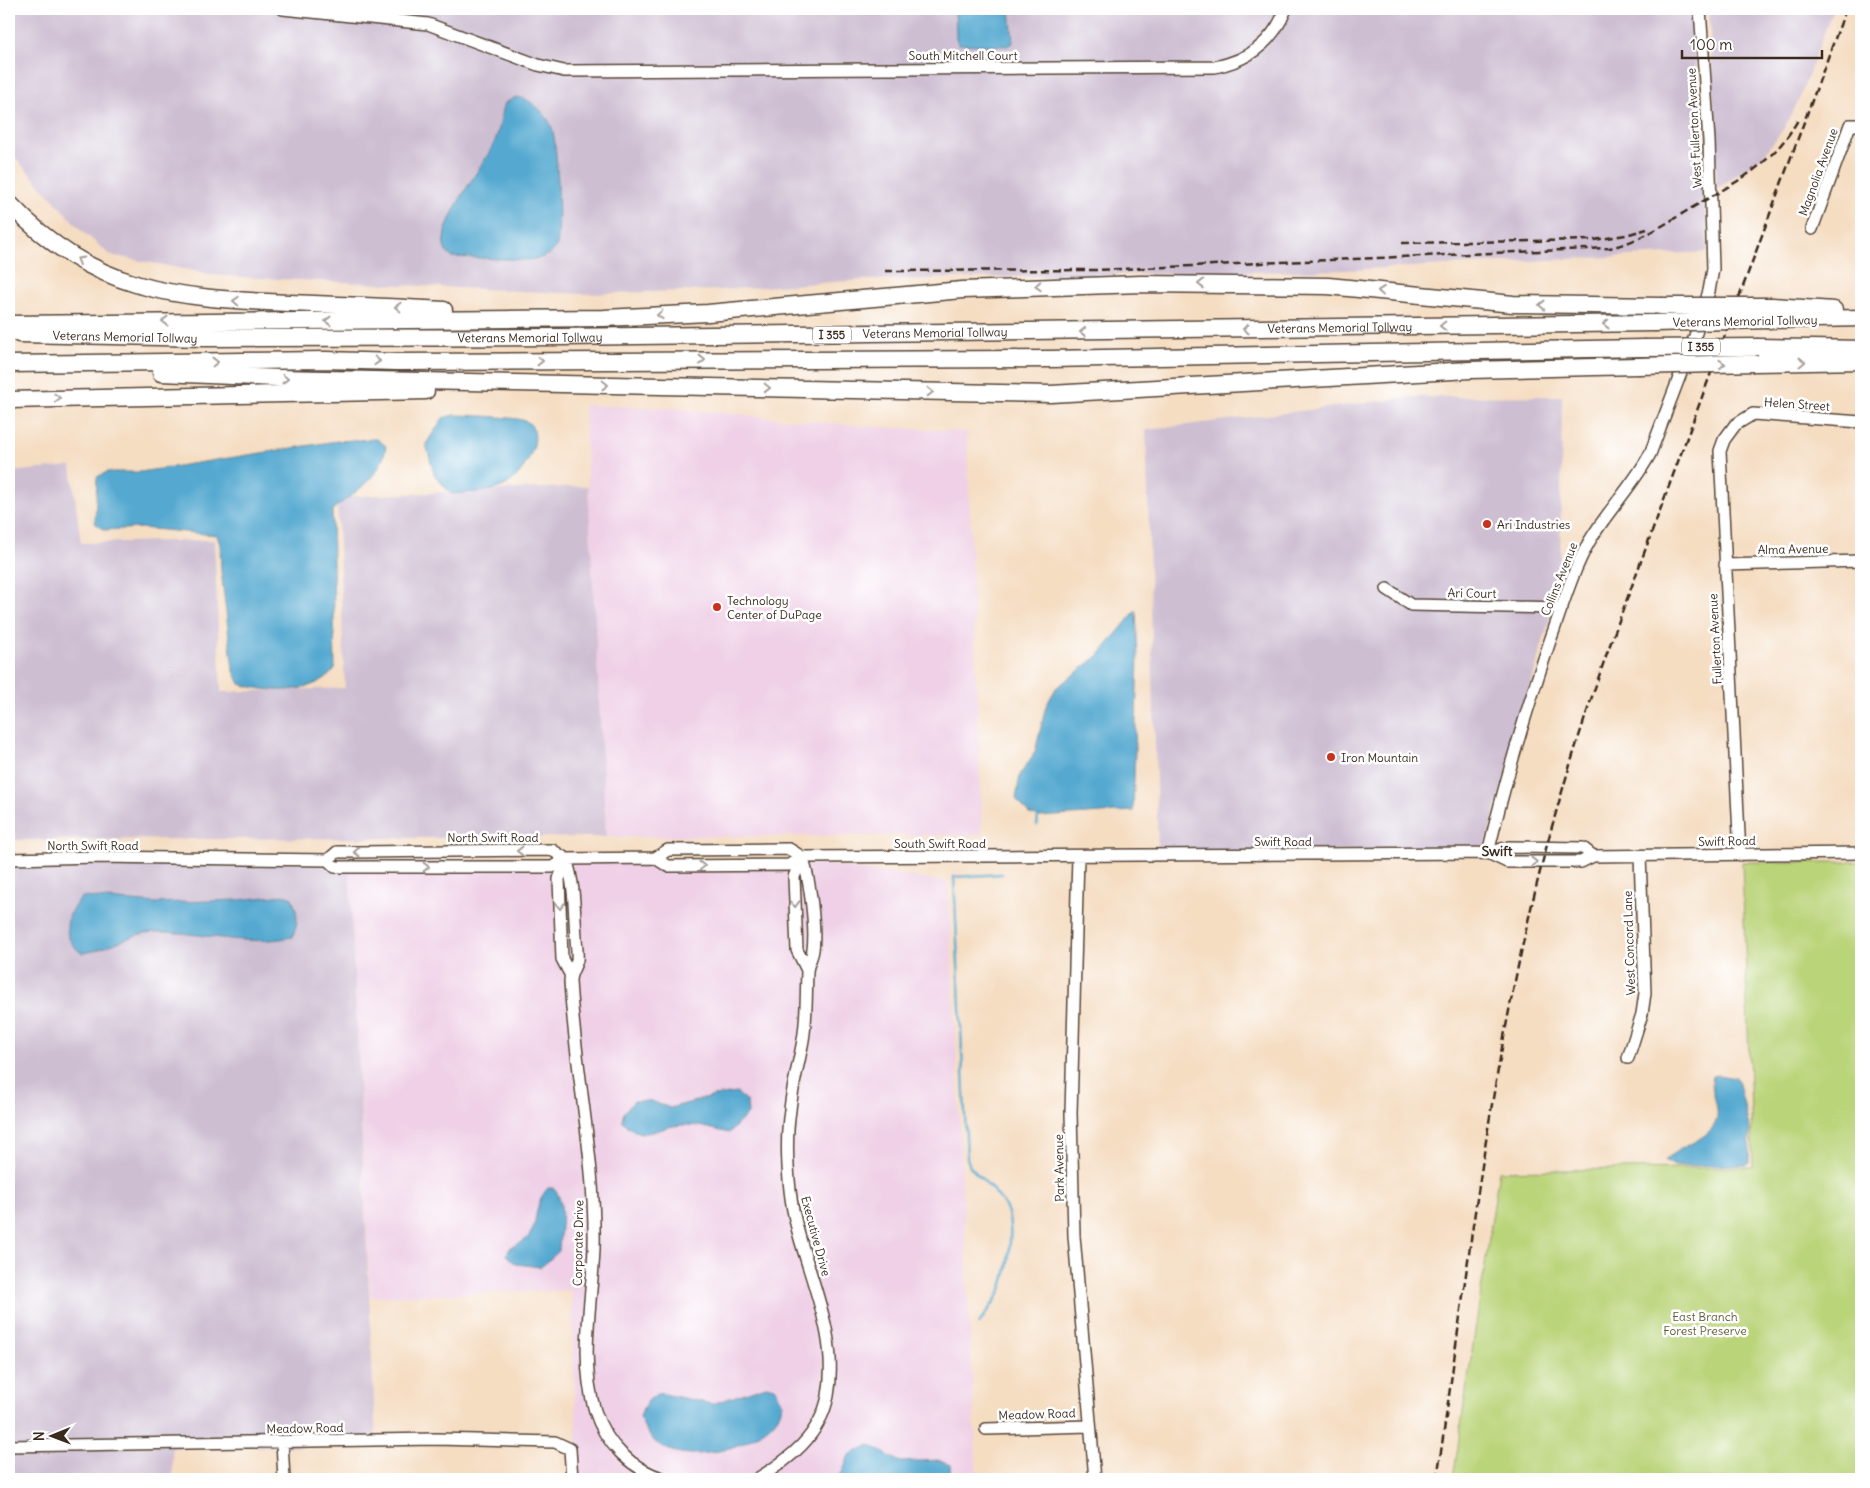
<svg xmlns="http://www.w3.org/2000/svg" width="1870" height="1488" font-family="Delius,sans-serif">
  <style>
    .built { fill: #efd0e6 }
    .industrial { fill: #cdbed2 }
    .green { fill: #bad479; stroke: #7a7f4c }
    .water { fill: #55a9d0; stroke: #486a77 }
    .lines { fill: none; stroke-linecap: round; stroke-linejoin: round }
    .stream { stroke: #55a9d0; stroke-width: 2.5 }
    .minor-casing { stroke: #574537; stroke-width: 14 }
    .highway-casing { stroke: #574537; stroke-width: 19 }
    .minor { stroke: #fff; stroke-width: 11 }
    .highway { stroke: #fff; stroke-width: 16 }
    .rail { stroke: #3b2a1e; stroke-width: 2.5; stroke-dasharray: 8 4; stroke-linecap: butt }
    .highway-bridge-casing { stroke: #574537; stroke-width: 19; stroke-linecap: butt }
    .highway-bridge { stroke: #fff; stroke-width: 16 }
    .oneway { stroke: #a79f9a }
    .poi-dot { fill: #c8321e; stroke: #fff; stroke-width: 2 }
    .labels { text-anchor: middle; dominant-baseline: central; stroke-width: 5; stroke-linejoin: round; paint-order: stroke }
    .shield { fill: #fff; stroke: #766a62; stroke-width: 1 }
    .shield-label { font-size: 11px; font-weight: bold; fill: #3b2a1e }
    .street-label { font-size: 12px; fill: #3b2a1e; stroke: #fff }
    .poi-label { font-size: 12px; fill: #3b2a1e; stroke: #fff; text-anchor: start }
    .park-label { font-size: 12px; fill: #615d39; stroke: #fff }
    .neighbourhood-label { font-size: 14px; font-weight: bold; fill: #3b2a1e; stroke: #fff }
  </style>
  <rect width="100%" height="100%" fill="#fff"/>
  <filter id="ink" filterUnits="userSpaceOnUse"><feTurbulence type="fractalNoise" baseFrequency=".02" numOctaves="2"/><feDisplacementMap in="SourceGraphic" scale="10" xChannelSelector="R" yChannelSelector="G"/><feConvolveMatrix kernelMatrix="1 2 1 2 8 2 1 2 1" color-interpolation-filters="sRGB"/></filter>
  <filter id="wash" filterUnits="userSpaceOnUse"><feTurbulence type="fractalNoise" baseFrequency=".0096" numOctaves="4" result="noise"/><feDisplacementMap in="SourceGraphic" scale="20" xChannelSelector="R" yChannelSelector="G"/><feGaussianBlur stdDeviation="1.12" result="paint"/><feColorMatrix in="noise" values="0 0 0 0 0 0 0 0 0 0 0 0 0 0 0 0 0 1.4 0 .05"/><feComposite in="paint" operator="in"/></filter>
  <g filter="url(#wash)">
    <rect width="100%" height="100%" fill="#f5ddc2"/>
    <path class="built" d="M584,405L669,408L849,425L967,432L982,835L606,837Z
      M349,862H809L948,882L977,1479H578L571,1290L370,1297Z"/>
    <path class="industrial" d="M9,9H1692L1708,252L1348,270L863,280L720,290L581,294L220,276L110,255L81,230L9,151Z
      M1709,9H1833L1799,100L1784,128L1764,155L1717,189Z
      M1562,396L1560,582L1484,850L1158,852L1146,430L1413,397Z
      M71,466L81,543L214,540L221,692L345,688L337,497L588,486L606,837L9,840V472Z
      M349,862L376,1445L172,1448L173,1479H9V865Z"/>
    <path class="green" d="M1742,862H1861V1479H1453L1499,1171L1753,1167Z"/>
    <path class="water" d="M955,9H1010L1013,43L1007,46L958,44L956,38Z
      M516,97C531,98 547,114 552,128C557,141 562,235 556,247C551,257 537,259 526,260L452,257C422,242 483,167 492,147C500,133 500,118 505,103Z
      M453,415C465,415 518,417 526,421C549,434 522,478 504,486C488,493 469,492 451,494L434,474L426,444L443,418Z
      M377,439L386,446C382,477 355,492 332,510L335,669C314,695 269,693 240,684L233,669L221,571L220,545L217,535L142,528L104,530L95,523L97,477L107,472H140L337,441Z
      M1136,610L1138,658L1133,811L1040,817L1029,814L1016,799L1020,775L1035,752L1046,706L1056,688L1098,656Z
      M285,895L292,898C298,913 299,923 292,937C243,947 204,932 157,932C131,932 108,950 83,953C77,951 76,948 72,943C61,929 70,909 82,897L156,903L238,900Z
      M1718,1075L1736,1078L1739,1084L1750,1131L1749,1163L1746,1165L1675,1166L1665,1161C1676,1146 1713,1140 1717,1118C1719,1103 1709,1089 1713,1076Z
      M737,1093L747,1102L748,1114L729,1133C715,1130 701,1125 686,1125C658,1124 645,1146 622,1121L624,1112L634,1101H651L670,1108L714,1096Z
      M548,1188H553C568,1203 559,1232 559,1251L541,1267L516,1264L506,1255L511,1247C546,1236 527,1211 548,1188Z
      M766,1386L775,1388L783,1404C781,1408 780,1414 777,1418C756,1446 694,1465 663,1447C651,1441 644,1429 640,1417C643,1405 648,1399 659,1393L712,1404Z
      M870,1445L900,1462L938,1460L950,1465L951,1479H833L842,1473L849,1455Z"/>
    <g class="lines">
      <path class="stream" d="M1037,825L1038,817
        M979,1324C985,1313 995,1303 1000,1292C1008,1274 1015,1226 1006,1208C998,1193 982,1179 970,1167L967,1158L954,877L1002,874"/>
    </g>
  </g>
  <g filter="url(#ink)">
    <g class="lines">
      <defs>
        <path id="minor" d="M283,9L428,24L538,65L564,71L1215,67C1250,60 1273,42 1286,9
          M1812,229L1850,125H1861
          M1725,565L1861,561
          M1387,589L1411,605L1562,608
          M1488,853C1505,781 1526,711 1550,641C1562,608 1572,572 1589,542C1607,511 1633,486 1650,454L1695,336L1709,291L1713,269L1709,141L1700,9
          M1488,853L1507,862H1581L1593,856L1861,853
          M1740,855L1720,451L1724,440L1735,425L1753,414L1861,422
          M1078,856L1071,1113L1074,1236L1095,1479
          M802,857L794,877L797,950L807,970
          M655,858L668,866L789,865L802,857
          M9,859L99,857L328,860L335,867H552L566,859L655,858L668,850L789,849L802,857L1488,853L1509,847L1583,848L1593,856
          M566,859C575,884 574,910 576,937C576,944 578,953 577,960C575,968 570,972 570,981C575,1071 596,1159 594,1249C592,1301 579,1360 595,1411C605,1443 632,1470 665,1479
          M566,859L559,879L562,959L570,974
          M328,860L337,852H359L552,850L566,859
          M1628,1058L1642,1014L1645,993L1640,856
          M986,1429L1090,1426
          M282,1442L284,1479
          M9,1446L436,1439L555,1442L570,1449L572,1479
          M757,1479C790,1459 820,1436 828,1396C841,1325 797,1259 790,1190C787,1163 786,1137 790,1110C792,1087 799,1064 803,1040C807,1017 806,995 807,972C807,965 812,958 813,950C816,928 810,878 802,857"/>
        <g id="highway">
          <path d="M9,203C93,292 174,298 289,303C341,305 393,307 444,310"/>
          <path d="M1772,306L1834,310"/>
          <path d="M1767,320L1861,318"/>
          <path d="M9,324L604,318L708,313L962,290L1141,284L1328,286L1513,304L1661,306"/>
          <path id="s1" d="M19,334L206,338L561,337L1654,323"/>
          <path d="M1758,347L1861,349"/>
          <path d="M1753,363L1861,361"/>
          <path d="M9,364L325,360L397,362L1049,359L1644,348"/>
          <path d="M161,373L278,378L1051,394L1470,370L1638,366"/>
          <path d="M9,400L426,391"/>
        </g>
      </defs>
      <use href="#minor" class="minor-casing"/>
      <use href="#highway" class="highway-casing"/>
      <use href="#minor" class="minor"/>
      <use href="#highway" class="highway"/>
      <path class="rail" d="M1402,243L1594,240L1626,235L1647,229
        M885,271L1097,270L1609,248C1642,241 1666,223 1695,206C1738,181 1774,164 1799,118
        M1437,1479C1464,1296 1485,1111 1526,930C1547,836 1575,744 1607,653L1846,9"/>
      <defs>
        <path id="highway-bridge" d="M1661,306H1772
          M1654,323L1767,320
          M1644,348L1758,347
          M1638,366L1753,363"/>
      </defs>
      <use href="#highway-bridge" class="highway-bridge-casing"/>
      <use href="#highway-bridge" class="highway-bridge"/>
    </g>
    <defs><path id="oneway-chevron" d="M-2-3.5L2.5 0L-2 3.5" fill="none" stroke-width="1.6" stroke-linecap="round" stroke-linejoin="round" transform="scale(1.25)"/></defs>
    <g class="oneway">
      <use href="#oneway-chevron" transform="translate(80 260) rotate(-150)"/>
      <use href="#oneway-chevron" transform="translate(1201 284) rotate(-180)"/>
      <use href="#oneway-chevron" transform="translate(1038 286) rotate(177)"/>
      <use href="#oneway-chevron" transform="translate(1381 291) rotate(-174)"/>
      <use href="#oneway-chevron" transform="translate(236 301) rotate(-177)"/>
      <use href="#oneway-chevron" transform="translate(1542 305) rotate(-179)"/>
      <use href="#oneway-chevron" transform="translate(398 307) rotate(-178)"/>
      <use href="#oneway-chevron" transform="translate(660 315) rotate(177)"/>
      <use href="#oneway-chevron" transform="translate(165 321) rotate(180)"/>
      <use href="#oneway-chevron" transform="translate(328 321) rotate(180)"/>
      <use href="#oneway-chevron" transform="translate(1606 324) rotate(179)"/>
      <use href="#oneway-chevron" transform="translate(1443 326) rotate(179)"/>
      <use href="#oneway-chevron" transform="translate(1246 329) rotate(179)"/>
      <use href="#oneway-chevron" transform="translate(1083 332) rotate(179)"/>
      <use href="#oneway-chevron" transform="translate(702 360)"/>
      <use href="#oneway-chevron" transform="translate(377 361) rotate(2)"/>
      <use href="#oneway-chevron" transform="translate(540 361)"/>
      <use href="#oneway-chevron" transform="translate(215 362) rotate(-1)"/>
      <use href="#oneway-chevron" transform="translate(1802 362) rotate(-1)"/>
      <use href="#oneway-chevron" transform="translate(1722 364) rotate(-2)"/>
      <use href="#oneway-chevron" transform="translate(285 379) rotate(1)"/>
      <use href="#oneway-chevron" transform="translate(605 385) rotate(1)"/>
      <use href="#oneway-chevron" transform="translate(767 388) rotate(1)"/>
      <use href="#oneway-chevron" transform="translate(930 392) rotate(1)"/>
      <use href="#oneway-chevron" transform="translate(57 398) rotate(-1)"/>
      <use href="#oneway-chevron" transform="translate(520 851) rotate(180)"/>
      <use href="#oneway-chevron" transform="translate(357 852) rotate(179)"/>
      <use href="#oneway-chevron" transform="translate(1534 862)"/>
      <use href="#oneway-chevron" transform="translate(702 866) rotate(-1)"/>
      <use href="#oneway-chevron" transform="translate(426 867)"/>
      <use href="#oneway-chevron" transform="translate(795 904) rotate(88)"/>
      <use href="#oneway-chevron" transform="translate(560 906) rotate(88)"/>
    </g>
  </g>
  <g class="poi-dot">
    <circle cx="1487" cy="524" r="5"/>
    <circle cx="717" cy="607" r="5"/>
    <circle cx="1331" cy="757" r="5"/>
  </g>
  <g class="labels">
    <g class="shield">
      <rect x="813" y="326.5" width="38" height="17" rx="4"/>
      <rect x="1682" y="338.5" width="38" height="17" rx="4"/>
    </g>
    <g class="shield-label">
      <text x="832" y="335">I 355</text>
      <text x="1701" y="347">I 355</text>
    </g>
    <g class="street-label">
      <text x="963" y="55">South Mitchell Court</text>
      <text transform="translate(1694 128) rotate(-93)">West Fullerton Avenue</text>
      <text transform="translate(1818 172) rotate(-70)">Magnolia Avenue</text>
      <text transform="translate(1745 321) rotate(-1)">Veterans Memorial Tollway</text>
      <text stroke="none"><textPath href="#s1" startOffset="1321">Veterans Memorial Tollway</textPath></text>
      <text stroke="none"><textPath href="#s1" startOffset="916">Veterans Memorial Tollway</textPath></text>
      <text stroke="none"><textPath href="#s1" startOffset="106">Veterans Memorial Tollway</textPath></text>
      <text stroke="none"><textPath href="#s1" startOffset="511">Veterans Memorial Tollway</textPath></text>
      <text transform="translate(1797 404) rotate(4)">Helen Street</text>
      <text transform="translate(1793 549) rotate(-1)">Alma Avenue</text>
      <text transform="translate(1559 579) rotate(-68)">Collins Avenue</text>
      <text transform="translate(1472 593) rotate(1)">Ari Court</text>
      <text transform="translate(1715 639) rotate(-93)">Fullerton Avenue</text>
      <text x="493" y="837">North Swift Road</text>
      <text x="1283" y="841">Swift Road</text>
      <text transform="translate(1727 841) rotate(-1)">Swift Road</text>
      <text x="940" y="843">South Swift Road</text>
      <text x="93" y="845">North Swift Road</text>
      <text transform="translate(1629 943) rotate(-92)">West Concord Lane</text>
      <text transform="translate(1059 1168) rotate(-91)">Park Avenue</text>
      <text transform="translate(816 1236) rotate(75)">Executive Drive</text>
      <text transform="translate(578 1243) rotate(-89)">Corporate Drive</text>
      <text transform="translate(1037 1414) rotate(-2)">Meadow Road</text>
      <text transform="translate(305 1428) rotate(-1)">Meadow Road</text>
    </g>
    <g class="poi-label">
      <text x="1497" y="524">Ari Industries</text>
      <text x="727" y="600">Technology<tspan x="727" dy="14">Center of DuPage</tspan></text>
      <text x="1341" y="757">Iron Mountain</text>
    </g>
    <g class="park-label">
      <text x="1705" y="1316">East Branch<tspan x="1705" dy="14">Forest Preserve</tspan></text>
    </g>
    <g class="neighbourhood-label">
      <text x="1497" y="851">Swift</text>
    </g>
  </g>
  <rect width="1870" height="1488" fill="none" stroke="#fff" stroke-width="30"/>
  <g transform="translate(52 1436) rotate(269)" stroke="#ffffff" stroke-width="4" paint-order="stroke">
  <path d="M0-4L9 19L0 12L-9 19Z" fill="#3b2a1e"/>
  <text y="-8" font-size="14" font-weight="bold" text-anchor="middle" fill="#3b2a1e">N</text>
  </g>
  <path d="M1682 50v8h140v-8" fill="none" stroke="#3b2a1e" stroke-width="2.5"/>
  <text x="1690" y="50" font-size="15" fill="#3b2a1e" stroke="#ffffff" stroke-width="4" paint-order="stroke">100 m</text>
</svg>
